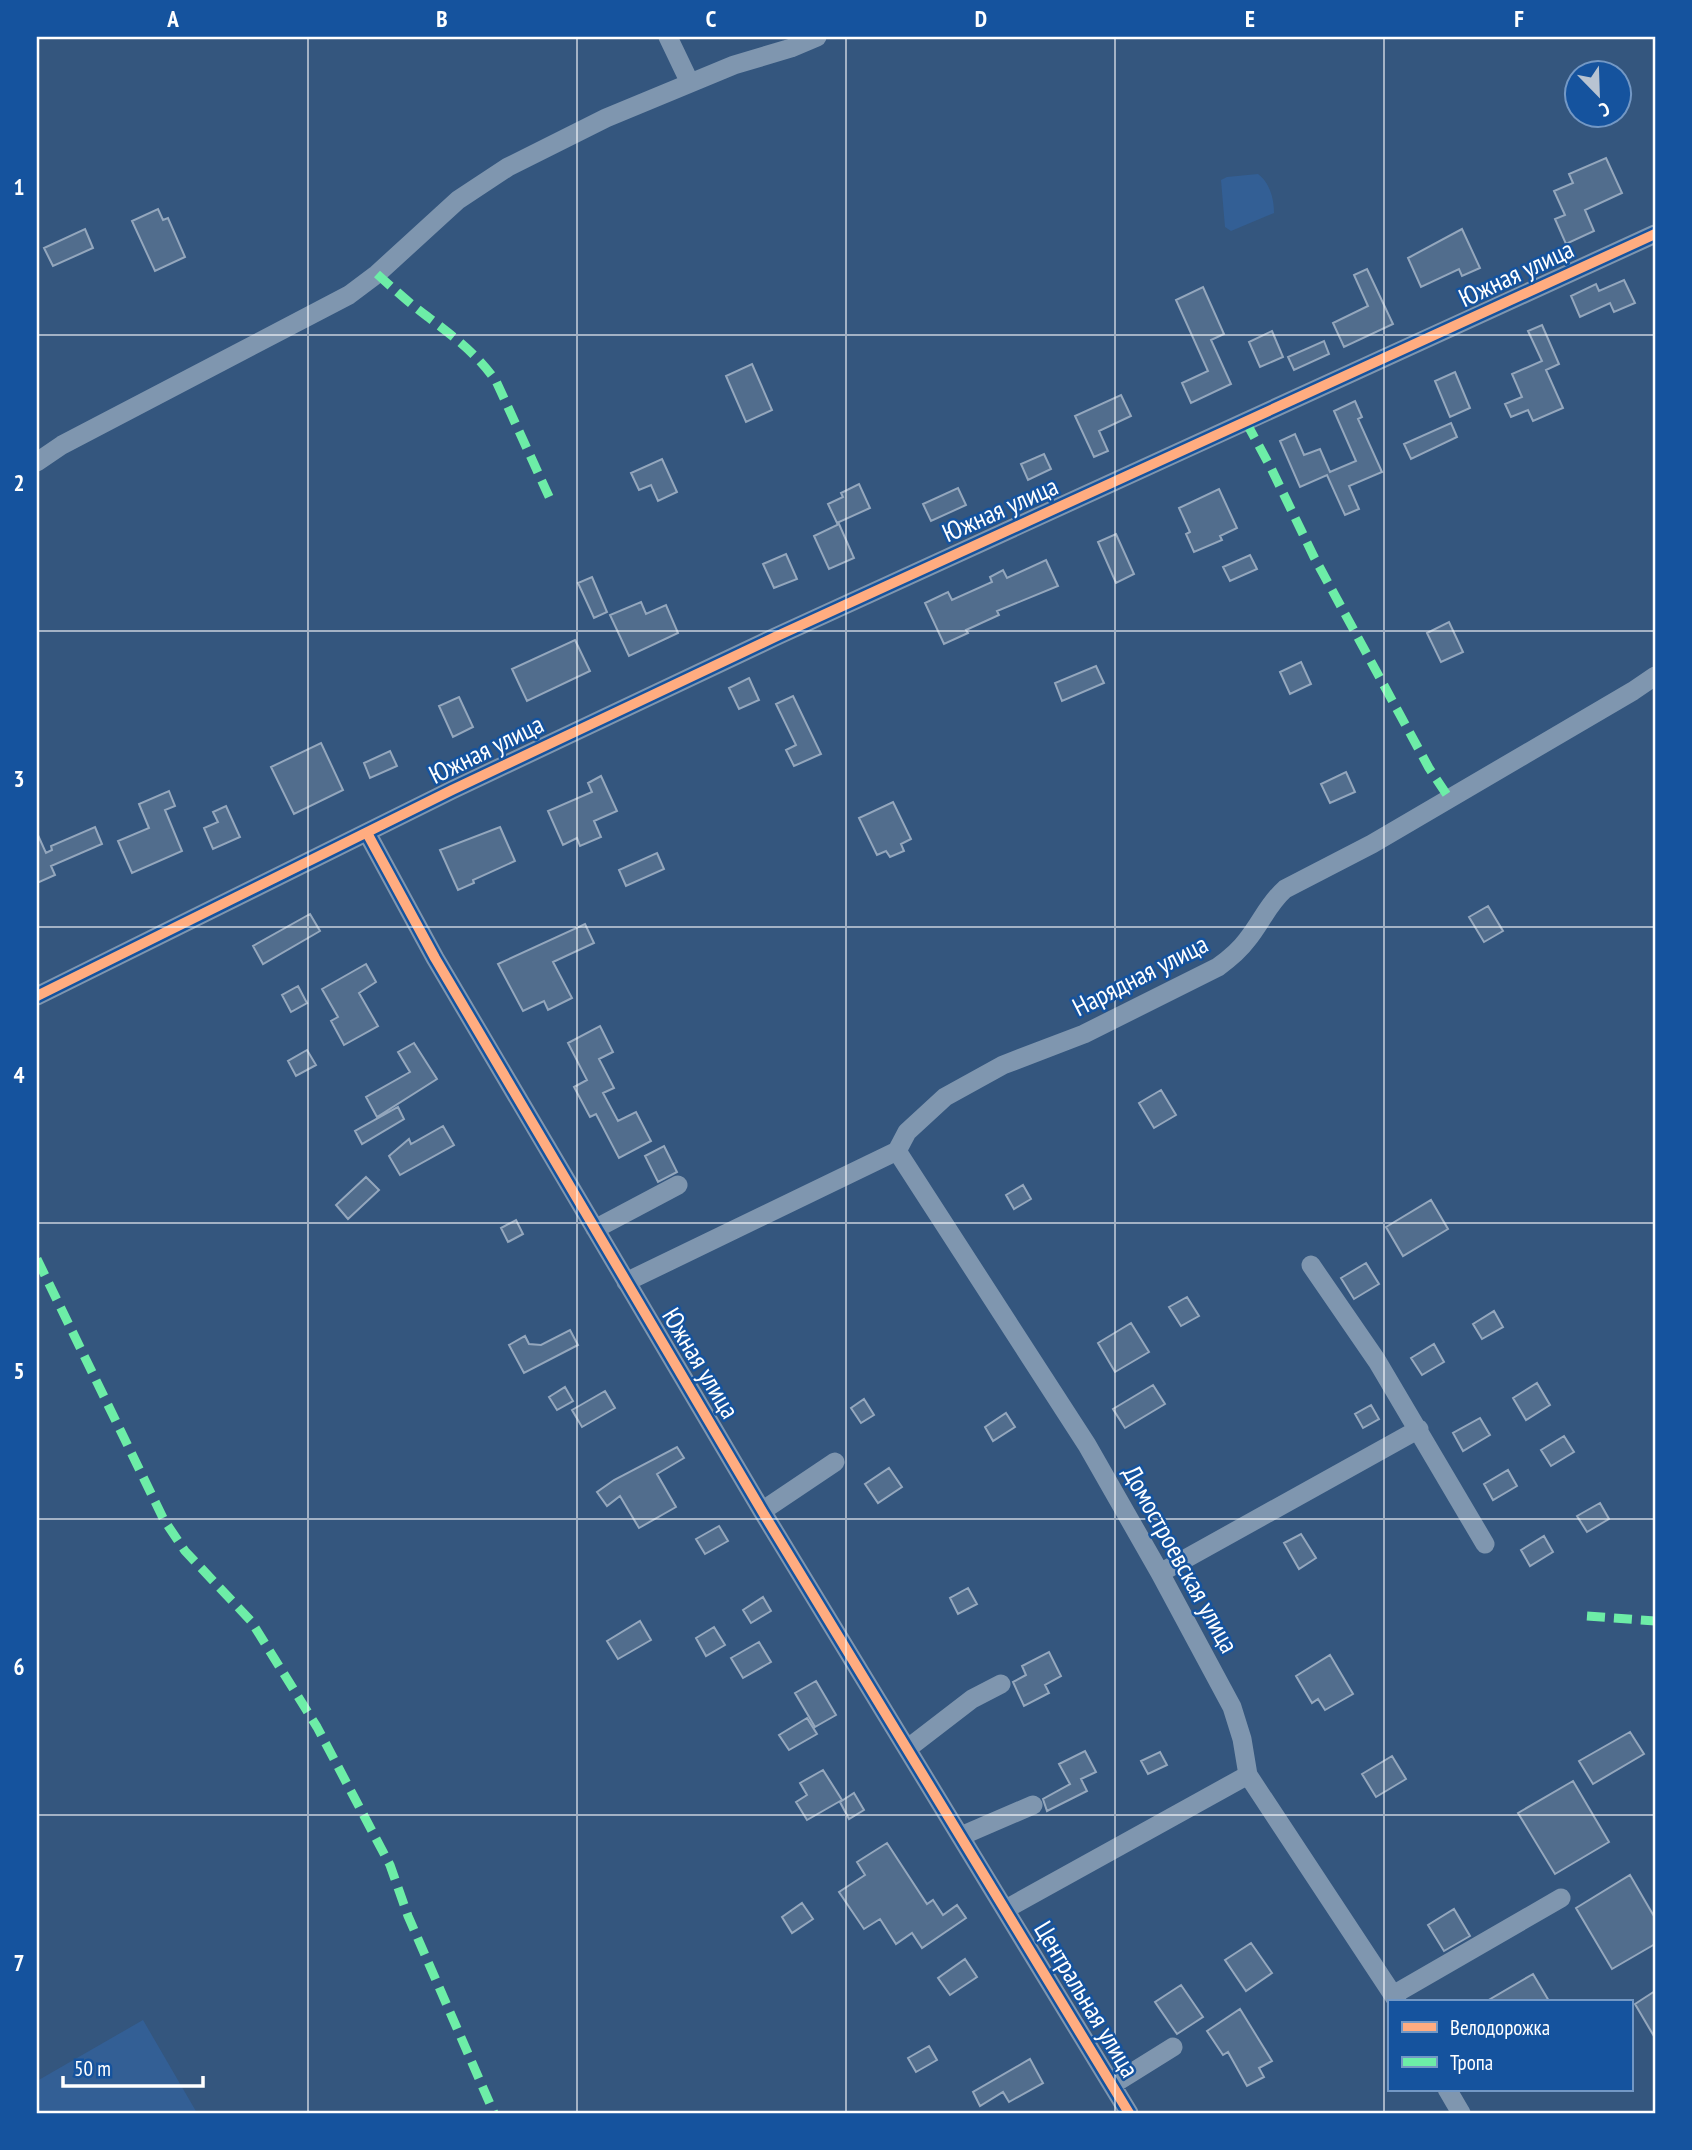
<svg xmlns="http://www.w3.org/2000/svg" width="1692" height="2150" font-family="'PT Sans Narrow',sans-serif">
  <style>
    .water { fill: #335f95 }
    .building { fill: #516d8d; stroke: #94a7bd; stroke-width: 2 }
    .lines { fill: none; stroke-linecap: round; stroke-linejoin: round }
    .minor { stroke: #7f96af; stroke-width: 19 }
    .quiet { stroke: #6deda7; stroke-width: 9; stroke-dasharray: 18 9; stroke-linecap: butt }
    .cycleway-casing { stroke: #15539e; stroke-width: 15 }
    .cycleway { stroke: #ffac80; stroke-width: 10 }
    .grid { fill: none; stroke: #fff; stroke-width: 2; stroke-opacity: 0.55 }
    .labels { text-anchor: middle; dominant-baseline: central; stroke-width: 5; stroke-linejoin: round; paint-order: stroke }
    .street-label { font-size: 26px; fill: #fff; stroke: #15539e }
    .neatline { fill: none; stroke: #fff; stroke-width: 2.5 }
    .grid-label { font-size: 23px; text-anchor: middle; font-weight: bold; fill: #fff }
  </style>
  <rect width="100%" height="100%" fill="#34567e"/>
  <path class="water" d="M1258,174C1270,183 1274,199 1274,213L1231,231L1225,227L1221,180L1227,177Z
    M143,2020L197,2113H37V2081Z"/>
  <path class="building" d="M1606,158L1622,193L1585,210L1594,231L1566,244L1555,219L1565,215L1554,191L1573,183L1569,174Z
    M158,209L163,220L168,218L185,257L155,271L132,221Z
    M85,229L93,248L53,266L44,248Z
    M1462,229L1480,268L1462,276L1459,269L1421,287L1408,258Z
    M1367,269L1393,324L1344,347L1333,323L1368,306L1354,275Z
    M1624,280L1635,303L1614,312L1610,303L1580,317L1571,296L1596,284L1599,291Z
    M1203,287L1224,334L1211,340L1231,384L1191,403L1182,383L1208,371L1176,300Z
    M1542,325L1559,364L1546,370L1563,408L1533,421L1528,410L1511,417L1505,404L1522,397L1512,374L1542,361L1528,331Z
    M1272,331L1283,357L1260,367L1249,342Z
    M1324,341L1329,354L1294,370L1288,357Z
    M752,364L772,410L746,422L726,376Z
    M1455,372L1470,408L1450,417L1435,381Z
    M1121,395L1131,416L1099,431L1108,451L1094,457L1075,416Z
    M1355,401L1362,417L1358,419L1382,472L1349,486L1359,509L1345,515L1327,475L1300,487L1280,441L1295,434L1304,455L1320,449L1330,472L1356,461L1334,411Z
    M1451,423L1457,437L1411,459L1404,444Z
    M1044,454L1051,469L1028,480L1021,464Z
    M662,459L677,492L658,501L651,485L639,490L631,473Z
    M859,484L870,508L837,523L828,504L843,497L841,493Z
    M958,488L966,505L931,521L923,504Z
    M1219,489L1237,528L1220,536L1222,540L1194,552L1186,534L1190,532L1179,508Z
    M839,524L854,558L829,569L814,536Z
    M1116,534L1134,574L1116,583L1098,542Z
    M786,554L797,579L774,588L763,564Z
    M1250,555L1257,569L1230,581L1223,567Z
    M1046,560L1058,586L997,611L999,615L966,630L968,633L944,644L925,603L948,592L952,600L992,582L990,577L1003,570L1007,578Z
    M592,577L607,612L594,618L578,583Z
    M641,602L646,614L666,605L678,633L629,656L610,615Z
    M1449,622L1463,652L1441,662L1427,633Z
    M575,640L590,671L527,701L512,669Z
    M1301,662L1311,684L1290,694L1280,672Z
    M1096,666L1104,683L1062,701L1055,683Z
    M749,678L759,700L739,709L729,688Z
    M793,696L821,754L794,766L786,750L796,745L776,704Z
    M459,697L473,727L453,737L439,706Z
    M321,743L343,790L294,814L271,767Z
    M390,751L397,766L370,778L364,763Z
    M1346,772L1355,792L1330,803L1321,784Z
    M601,776L617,811L594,821L601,837L580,846L577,838L563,845L548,811L592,792L588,783Z
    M169,791L175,806L165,810L182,851L132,873L118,841L149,828L139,804Z
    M893,802L911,839L901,844L904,851L890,857L886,851L877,855L859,818Z
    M226,806L240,837L213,849L204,828L218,822L213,812Z
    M95,827L102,844L51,866L55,875L37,883V833L46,853L52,850L51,846Z
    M500,827L515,861L473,880L474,883L458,890L440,850Z
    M657,853L664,869L626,886L619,870Z
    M1488,906L1503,931L1484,942L1469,917Z
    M310,914L320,931L263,964L253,946Z
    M585,924L594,943L553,962L572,998L548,1010L544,1001L523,1011L498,964Z
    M366,964L376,982L359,993L378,1026L344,1045L331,1021L338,1017L322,989Z
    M298,986L307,1003L291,1012L282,995Z
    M600,1026L613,1052L599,1059L614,1088L603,1093L618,1121L636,1112L651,1141L619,1158L596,1114L590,1117L574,1087L587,1080L568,1043Z
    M414,1043L437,1079L377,1117L366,1097L410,1072L398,1052Z
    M307,1050L316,1065L296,1076L288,1061Z
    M1161,1090L1176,1115L1154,1128L1139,1103Z
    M398,1107L404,1119L362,1144L355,1131Z
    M443,1126L454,1145L400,1175L389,1156L409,1139L411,1144Z
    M664,1146L677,1172L658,1182L645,1156Z
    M366,1177L379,1190L348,1219L336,1205Z
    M1023,1185L1031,1199L1014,1209L1006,1195Z
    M1431,1200L1448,1229L1403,1256L1386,1227Z
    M516,1220L523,1234L508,1242L501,1228Z
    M1366,1263L1379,1284L1354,1299L1341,1278Z
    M1187,1297L1199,1316L1181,1326L1169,1307Z
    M1494,1311L1503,1327L1482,1339L1473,1324Z
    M1131,1323L1149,1352L1115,1372L1098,1343Z
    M570,1330L578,1345L524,1373L509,1345L525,1336L529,1344L541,1345Z
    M1434,1344L1444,1362L1422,1375L1411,1358Z
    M1537,1383L1550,1405L1526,1420L1513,1398Z
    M1153,1385L1165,1404L1125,1428L1113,1409Z
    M565,1387L573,1401L557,1410L549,1397Z
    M605,1391L615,1408L582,1427L572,1410Z
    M864,1399L874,1415L861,1423L851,1408Z
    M1371,1405L1379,1419L1363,1428L1355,1414Z
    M1006,1413L1015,1427L993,1441L985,1427Z
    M1480,1418L1490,1435L1463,1451L1453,1433Z
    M1564,1436L1574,1452L1551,1466L1541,1450Z
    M677,1447L684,1458L657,1474L676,1507L639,1528L620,1496L607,1506L597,1492L614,1480Z
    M889,1468L902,1487L878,1503L865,1484Z
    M1508,1470L1517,1486L1493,1500L1484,1484Z
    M1600,1503L1609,1519L1587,1532L1577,1516Z
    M719,1526L728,1541L705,1554L696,1539Z
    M1301,1534L1316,1558L1299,1569L1284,1543Z
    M1544,1536L1553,1552L1530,1566L1521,1550Z
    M968,1588L977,1604L958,1614L950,1598Z
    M763,1597L771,1611L751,1623L743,1610Z
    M640,1621L651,1640L618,1659L607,1641Z
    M714,1627L725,1645L706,1656L696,1638Z
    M759,1642L771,1662L743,1678L731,1658Z
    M1049,1652L1061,1676L1045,1685L1049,1693L1024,1706L1013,1682L1026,1675L1022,1666Z
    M1330,1655L1353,1694L1325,1710L1318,1699L1312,1703L1296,1676Z
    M816,1681L836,1715L815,1727L795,1693Z
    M807,1718L817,1734L789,1750L779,1735Z
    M1630,1732L1644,1754L1593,1784L1579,1761Z
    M1085,1751L1096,1772L1081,1779L1087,1791L1047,1811L1043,1799L1070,1784L1059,1764Z
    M1160,1752L1167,1765L1148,1774L1141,1761Z
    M1392,1756L1406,1779L1376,1797L1362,1774Z
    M823,1770L842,1800L807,1820L796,1802L807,1795L800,1783Z
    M1573,1781L1609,1842L1555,1874L1518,1813Z
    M854,1793L864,1810L849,1819L840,1802Z
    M887,1843L927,1904L933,1900L943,1915L957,1905L966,1918L922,1948L912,1933L896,1944L880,1919L864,1929L839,1892L865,1875L857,1862Z
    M1630,1875L1655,1918V1944L1612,1969L1576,1908Z
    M802,1903L813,1919L792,1933L782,1917Z
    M1454,1909L1470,1936L1444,1951L1428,1925Z
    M1251,1943L1272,1973L1246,1991L1225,1960Z
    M965,1959L977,1977L950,1995L938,1978Z
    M1533,1974L1549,2001H1487Z
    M1181,1985L1203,2017L1177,2034L1155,2002Z
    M1655,1991V2038L1635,2004Z
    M1240,2009L1272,2061L1259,2068L1264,2077L1247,2086L1228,2052L1223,2055L1207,2031Z
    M929,2046L937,2060L916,2072L908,2058Z
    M1030,2059L1043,2083L1009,2102L1003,2092L980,2106L973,2092Z"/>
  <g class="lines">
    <path class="minor" d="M668,37L690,83
      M37,462L62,445L349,295L377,274L458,200L508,167L606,118L734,65L791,48L817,37
      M367,833L435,958L762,1511L1129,2113
      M37,996L452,790L775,637L1655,234
      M897,1151L1087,1445L1160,1573L1232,1707L1242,1739L1248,1775L1397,2001
      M595,1229L678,1185
      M1311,1265L1377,1361L1485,1544
      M626,1282L897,1151L907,1132L945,1097L1003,1065L1084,1034L1218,967C1229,959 1239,951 1247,940C1261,923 1268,904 1285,889L1372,844L1633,691L1655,676
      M762,1511L835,1462
      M1160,1573L1419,1429
      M907,1749L972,1699L1001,1684
      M961,1836L1033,1805
      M1006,1909L1248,1775
      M1393,1995L1561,1898
      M1112,2085L1173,2047
      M1447,2089L1461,2113"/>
    <path class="quiet" d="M377,274C394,289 410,304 428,317C455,338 476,353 496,381L551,501
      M1246,422L1271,468L1314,557L1429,768L1449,798
      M37,1259L164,1520L185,1551L251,1621L317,1727L390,1865L408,1916L494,2113
      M1587,1616L1655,1621"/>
    <defs>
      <path id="cycleway" d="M367,833L435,958L762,1511L1129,2113
        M37,996L452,790L775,637L1655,234"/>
    </defs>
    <use href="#cycleway" class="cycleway-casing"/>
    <use href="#cycleway" class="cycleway"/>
  </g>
  <path class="grid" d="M308,37V2113M577,37V2113M846,37V2113M1115,37V2113M1384,37V2113M37,335H1655M37,631H1655M37,927H1655M37,1223H1655M37,1519H1655M37,1815H1655"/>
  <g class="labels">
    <g class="street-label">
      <text transform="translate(1516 273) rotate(-25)">Южная улица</text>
      <text transform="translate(1000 509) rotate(-24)">Южная улица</text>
      <text transform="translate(486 749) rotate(-26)">Южная улица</text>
      <text transform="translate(1140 975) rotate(-27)">Нарядная улица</text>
      <text transform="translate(701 1363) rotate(59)">Южная улица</text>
      <text transform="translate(1181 1559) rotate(61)">Домостроевская улица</text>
      <text transform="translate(1087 1999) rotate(59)">Центральная улица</text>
    </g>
  </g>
  <rect width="1692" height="2150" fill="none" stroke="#15539e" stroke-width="77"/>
  <rect x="1388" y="2000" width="245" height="91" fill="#15539e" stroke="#7398c5" stroke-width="2"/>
  <rect x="1402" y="2022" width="35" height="10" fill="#ffac80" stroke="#7398c5" stroke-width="2"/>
  <text x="1450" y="2035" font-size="21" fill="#ffffff">Велодорожка</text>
  <rect x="1402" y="2057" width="35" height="10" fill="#6deda7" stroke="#7398c5" stroke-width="2"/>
  <text x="1450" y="2070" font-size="21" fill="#ffffff">Тропа</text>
  <g transform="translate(1598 94) rotate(157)"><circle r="33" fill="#15539e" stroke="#7398c5" stroke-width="2"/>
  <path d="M0-5L12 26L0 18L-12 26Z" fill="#b8c4d2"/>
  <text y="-10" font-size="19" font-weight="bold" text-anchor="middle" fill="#ffffff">С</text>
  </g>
  <path d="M63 2076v10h140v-10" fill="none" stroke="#ffffff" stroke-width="3.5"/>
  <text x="74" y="2076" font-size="21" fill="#ffffff" stroke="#15539e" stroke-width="5" paint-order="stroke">50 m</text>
  <rect x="38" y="38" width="1616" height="2074" class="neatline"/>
  <g class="grid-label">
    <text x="173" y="27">A</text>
    <text x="442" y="27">B</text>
    <text x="711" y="27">C</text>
    <text x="981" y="27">D</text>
    <text x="1250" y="27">E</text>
    <text x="1519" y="27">F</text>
    <text x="19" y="195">1</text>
    <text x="19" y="491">2</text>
    <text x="19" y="787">3</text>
    <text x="19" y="1083">4</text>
    <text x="19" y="1379">5</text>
    <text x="19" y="1675">6</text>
    <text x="19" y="1971">7</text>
  </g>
</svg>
